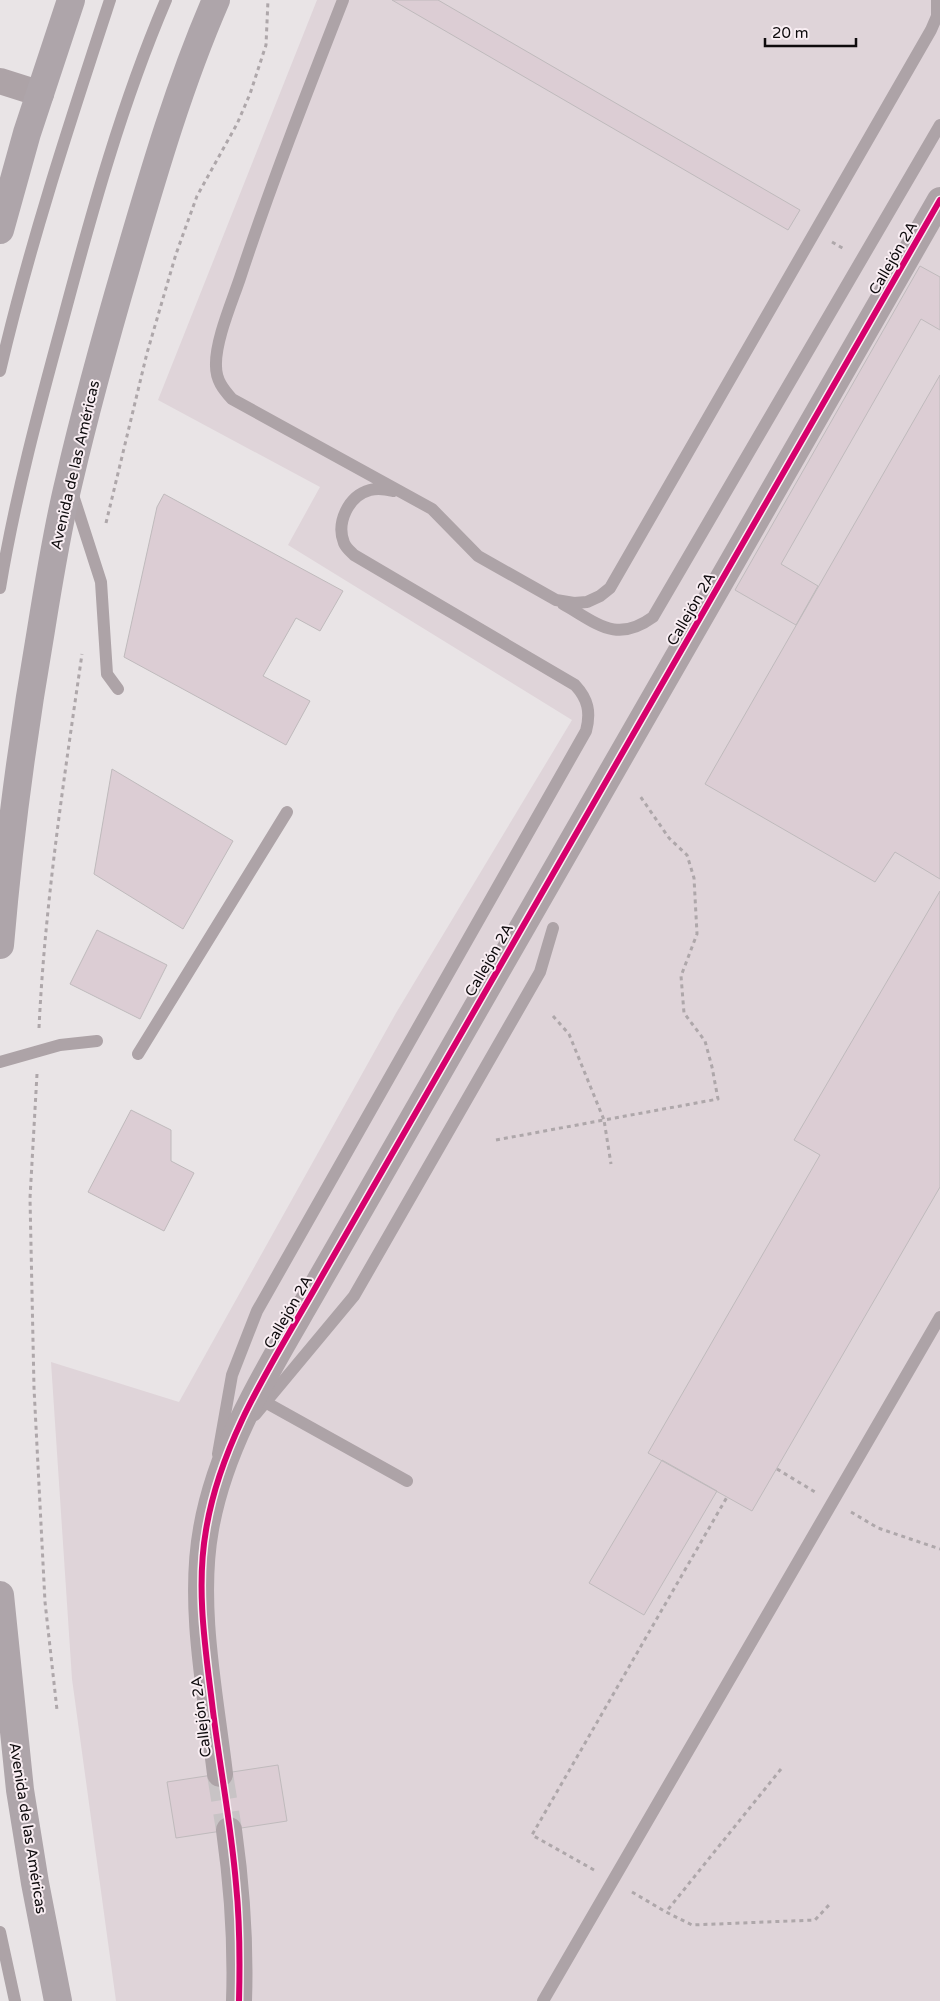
<svg xmlns="http://www.w3.org/2000/svg" width="940" height="2001" font-family="'Varela Round',sans-serif">
  <style>
    .built { fill: #dfd4d9 }
    .building { fill: #dccdd4; stroke: #bfbabc }
    .lines { fill: none; stroke-linecap: round; stroke-linejoin: round }
    .street-tunnel { stroke: #c8c3c5; stroke-width: 26; stroke-dasharray: 26 13; stroke-linecap: butt }
    .path { stroke: #aea7aa; stroke-width: 3; stroke-dasharray: 4 4; stroke-linecap: butt }
    .lane { stroke: #ada3a7; stroke-width: 12 }
    .street { stroke: #ada3a7; stroke-width: 26 }
    .primary { stroke: #aea5aa; stroke-width: 28 }
    .cycleway-casing { stroke: #f9eef3; stroke-width: 9 }
    .cycleway { stroke: #d6006c; stroke-width: 6 }
    .labels { text-anchor: middle; dominant-baseline: central; stroke-width: 4; stroke-linejoin: round; paint-order: stroke }
    .street-label { font-size: 15px; fill: #0e0b0d; stroke: #f9eef3 }
  </style>
  <rect width="100%" height="100%" fill="#e9e4e6"/>
  <path class="built" d="M317,0H940V2001H116L72,1679L51,1362L179,1402L396,1013L572,720L288,545L320,487L158,400Z"/>
  <path class="building" d="M392,0H438L800,210L788,230Z
    M920,266L940,277V330L921,319L781,564L818,586L796,625L735,590Z
    M940,375V879L895,852L875,882L705,784Z
    M164,494L343,591L320,631L296,618L263,676L310,701L286,745L124,657L157,507Z
    M112,769L233,841L183,929L94,874Z
    M940,891V1187L752,1511L648,1453L820,1155L794,1140Z
    M97,930L167,965L140,1019L70,984Z
    M131,1110L171,1130V1161L194,1173L164,1231L88,1192Z
    M662,1460L717,1491L644,1615L589,1583Z
    M278,1765L287,1821L176,1838L167,1782Z"/>
  <g class="lines">
    <path class="street-tunnel" d="M220,1774L229,1830"/>
    <path class="path" d="M832,242L844,249
      M106,523L147,353L176,254L197,196L237,124L250,94L266,45L268,0
      M553,1016L569,1034L604,1120L718,1099L712,1067L705,1041L684,1013L681,976L697,934L694,878L687,855L669,838L640,796
      M39,1028C45,902 64,779 82,654
      M37,1074L30,1198L34,1388L45,1602L57,1710
      M496,1140L604,1120L611,1164
      M777,1469L815,1492
      M851,1512L878,1528L940,1549
      M781,1769L666,1912L692,1925L815,1920L829,1905
      M594,1870L532,1835L727,1497
      M632,1892L666,1912"/>
    <path class="lane" d="M343,0C307,92 271,184 240,278C232,302 215,341 216,366C216,380 223,389 232,399L432,509L478,556L556,600L574,603L587,602L600,596L610,588L931,30L937,16V0
      M0,371C29,246 70,122 110,0
      M72,492L101,582L107,674L118,689
      M0,588C15,497 39,408 63,320C92,211 122,103 166,0
      M563,604C597,623 616,644 653,617L940,125
      M138,1054L287,812
      M0,1062L60,1045L97,1041
      M265,1402L407,1481
      M255,1415L354,1296L540,972L553,928
      M218,1454L232,1375L257,1311L586,731C591,712 588,699 575,685L354,555C351,552 346,548 344,543C336,523 348,496 370,490C378,488 385,489 393,491
      M0,1932L15,2001
      M543,2001L940,1317"/>
    <path class="street" d="M0,81L41,94
      M220,1774C211,1697 192,1606 206,1529C222,1437 277,1356 322,1276L940,200
      M229,1830C237,1887 241,1943 239,2001"/>
    <path class="primary" d="M0,230L27,133L71,0
      M0,945C9,839 23,734 41,630C49,580 57,530 69,481C86,408 106,336 127,264C153,175 179,85 216,0
      M0,1595L20,1790L35,1883L58,2001"/>
    <defs>
      <path id="cycleway" d="M239,2001C240,1962 240,1923 236,1884C231,1823 219,1763 212,1703C205,1646 196,1587 206,1530C221,1437 277,1356 322,1276L940,200"/>
    </defs>
    <use href="#cycleway" class="cycleway-casing"/>
    <use href="#cycleway" class="cycleway"/>
  </g>
  <g class="labels">
    <g class="street-label">
      <text transform="translate(893 258) rotate(-60)">Callejón 2A</text>
      <text transform="translate(75 465) rotate(-77)">Avenida de las Américas</text>
      <text transform="translate(691 609) rotate(-60)">Callejón 2A</text>
      <text transform="translate(489 960) rotate(-60)">Callejón 2A</text>
      <text transform="translate(288 1312) rotate(-60)">Callejón 2A</text>
      <text transform="translate(201 1717) rotate(-97)">Callejón 2A</text>
      <text transform="translate(28 1828) rotate(81)">Avenida de las Américas</text>
    </g>
  </g>
  <path d="M765 38v8h91v-8" fill="none" stroke="#0e0b0d" stroke-width="2.5"/>
  <text x="772" y="38" font-size="15" fill="#0e0b0d" stroke="#f9eef3" stroke-width="4" paint-order="stroke">20 m</text>
</svg>
